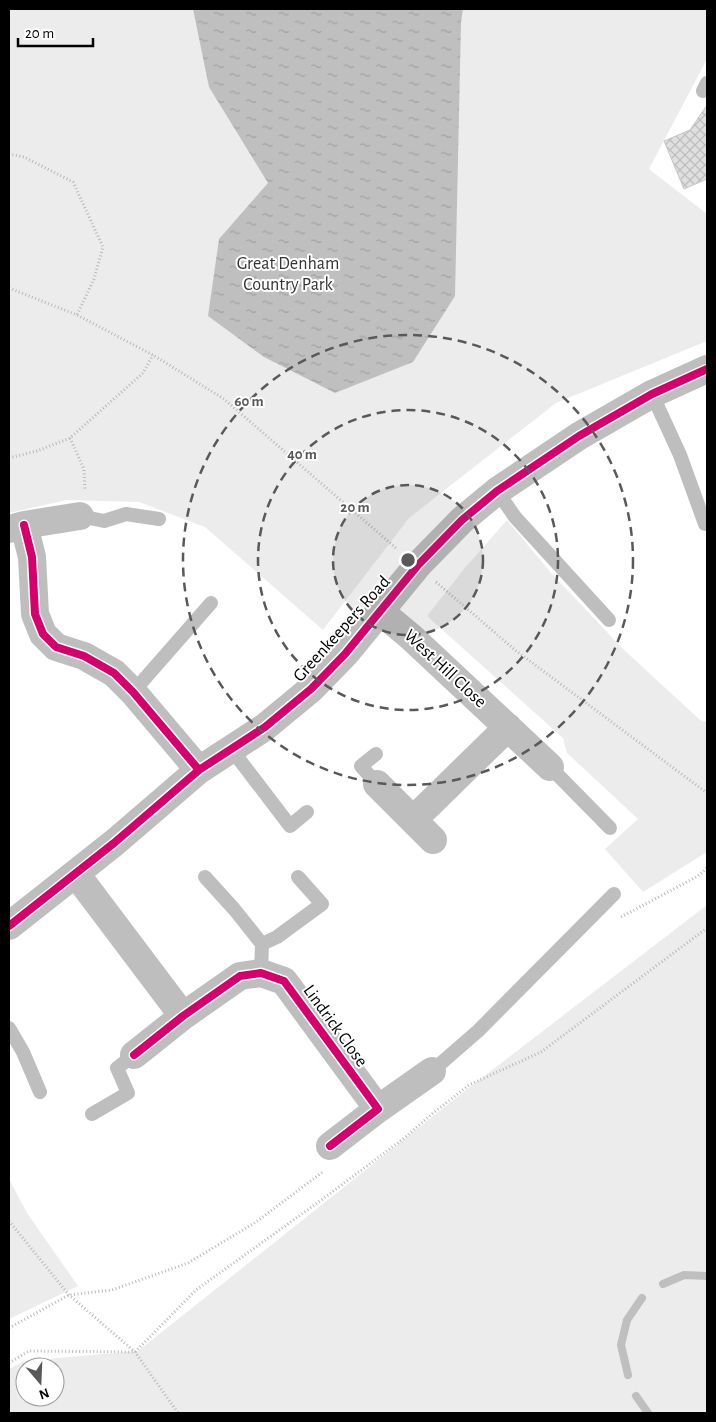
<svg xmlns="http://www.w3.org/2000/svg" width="716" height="1422" font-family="'Alegreya Sans',sans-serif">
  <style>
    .green { fill: #ececec; fill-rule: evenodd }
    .water { fill: url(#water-ripples) }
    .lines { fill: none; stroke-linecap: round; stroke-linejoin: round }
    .stream { stroke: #bfbfbf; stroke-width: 8 }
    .building { fill: url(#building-cross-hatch); stroke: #c7c7c7 }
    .path { stroke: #b9b9b9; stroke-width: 3; stroke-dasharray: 1 2.5; stroke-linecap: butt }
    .service { stroke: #bebebe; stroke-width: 14 }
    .minor { stroke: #bebebe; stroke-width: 28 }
    .cycleway-casing { stroke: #fff; stroke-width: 11 }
    .cycleway { stroke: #d6006c; stroke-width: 8 }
    .ring { fill: none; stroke: #595959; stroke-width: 2.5; stroke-dasharray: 9 6 }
    .labels { text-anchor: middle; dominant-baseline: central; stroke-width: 4; stroke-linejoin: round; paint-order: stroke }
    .park-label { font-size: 18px; fill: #333; stroke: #fff }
    .street-label { font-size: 18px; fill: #000; stroke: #fff }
    .centre { fill: #595959; stroke: #fff; stroke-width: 2.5 }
    .ring-label { font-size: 15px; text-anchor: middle; font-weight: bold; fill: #595959; stroke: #fff; stroke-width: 4; stroke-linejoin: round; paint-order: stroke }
  </style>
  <defs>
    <pattern id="water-ripples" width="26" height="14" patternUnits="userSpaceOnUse" patternTransform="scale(1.25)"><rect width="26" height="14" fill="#bfbfbf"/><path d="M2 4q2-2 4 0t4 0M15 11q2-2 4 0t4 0" fill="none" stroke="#a2a2a2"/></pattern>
    <pattern id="building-cross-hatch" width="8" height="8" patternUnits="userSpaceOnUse" patternTransform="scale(1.25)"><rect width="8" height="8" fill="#dfdfdf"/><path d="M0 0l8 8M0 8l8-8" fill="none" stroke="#bebebe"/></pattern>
  </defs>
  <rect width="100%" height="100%" fill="#fff"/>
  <path class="green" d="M9,9H707V59L649,169L707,214V341L556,403L409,518L323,630L205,527L139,502L67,500L9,513Z
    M507,520L552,574L621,647L700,720L707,722V852L643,892L605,849L638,819L567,753L563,738L427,616L464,569Z
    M707,905V1413H9V1369L24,1361L138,1351L466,1090ZM25,1367H55V1397H25Z
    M9,1179L27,1213L78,1286L9,1319Z"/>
  <path class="water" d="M193,9H463L461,22L455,296L413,362L335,393L264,357L208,316L219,239L268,183L209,87Z"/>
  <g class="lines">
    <path class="stream" d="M663,1284L684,1275L707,1276
      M628,1375L621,1345L627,1320L642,1298
      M636,1396L648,1413"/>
  </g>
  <path class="building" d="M707,105V179L684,189L664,141L690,130Z"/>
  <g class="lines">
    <path class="path" d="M9,154L24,157L73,182L103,247L94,279L77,315
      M9,288L77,315L153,355L224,399L397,549
      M70,438L84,469L85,491
      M9,458L37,451L70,438L143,373L153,355
      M436,582L515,650L707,793
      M621,917L698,876L707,868
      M9,1221L69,1295L135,1352L178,1413
      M9,1328L69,1295L112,1290L188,1263L256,1222L324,1171
      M9,1363L29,1351L135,1352L196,1290L324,1198L403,1139L432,1114L469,1085L541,1052L707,928"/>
    <path class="service" d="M703,91L707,83
      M652,394L680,455L705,524
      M497,491L515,517L609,620
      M80,516L104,521L126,514L159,519
      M133,692L211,603
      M232,750L290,826L307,812
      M376,754L361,766L377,784
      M550,767L610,828
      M205,877L234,909L262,944L261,973
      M262,944L277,937L322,904L298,877
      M9,1028L23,1052L40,1092
      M432,1071L478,1031L614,894
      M92,1114L128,1093L117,1068L134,1055"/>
    <path class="minor" d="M24,525L32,557L35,614L43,634L56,647L84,656L114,673L133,692L199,770
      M9,529L24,525L80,516
      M381,612L411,637L550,767
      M377,784L433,840
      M413,820L508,727
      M76,874L183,1016
      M9,926L114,843L199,770L265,727L311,689L345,654L418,565L462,520L497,491L579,436L652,394L707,369
      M134,1055L183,1016L240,976L261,973L284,981L378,1109L330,1146
      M378,1109L432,1071"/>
    <defs>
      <path id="cycleway" d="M24,525L32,557L35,614L43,634L56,647L84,656L114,673L133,692L199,770
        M9,926L114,843L199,770L265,727L311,689L345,654L418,565L462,520L497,491L579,436L652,394L707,369
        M134,1055L183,1016L240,976L261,973L284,981L378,1109L330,1146"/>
    </defs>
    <use href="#cycleway" class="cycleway-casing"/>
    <use href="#cycleway" class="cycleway"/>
  </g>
  <circle cx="408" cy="560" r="75" fill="#595959" fill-opacity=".12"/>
  <g class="ring">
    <circle cx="408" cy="560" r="75"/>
    <circle cx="408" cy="560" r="150"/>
    <circle cx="408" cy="560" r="225"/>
  </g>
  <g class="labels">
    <g class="park-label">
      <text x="288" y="264">Great Denham<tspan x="288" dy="21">Country Park</tspan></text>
    </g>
    <g class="street-label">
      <text transform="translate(342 629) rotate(-48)">Greenkeepers Road</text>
      <text transform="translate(445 669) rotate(43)">West Hill Close</text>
      <text transform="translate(335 1026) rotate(54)">Lindrick Close</text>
    </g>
  </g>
  <circle cx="408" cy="560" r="8" class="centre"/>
  <g class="ring-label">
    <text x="249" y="406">60 m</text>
    <text x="302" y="459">40 m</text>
    <text x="355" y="512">20 m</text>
  </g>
  <rect width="716" height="1422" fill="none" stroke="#000000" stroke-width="20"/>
  <g transform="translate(40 1382) rotate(161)"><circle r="24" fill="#ffffff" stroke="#999999"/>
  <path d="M0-4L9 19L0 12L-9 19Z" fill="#595959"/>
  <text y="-8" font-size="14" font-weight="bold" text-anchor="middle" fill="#000000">N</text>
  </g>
  <path d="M18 38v8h75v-8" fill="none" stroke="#000000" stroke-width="2.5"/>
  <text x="25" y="38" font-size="15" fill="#000000" stroke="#ffffff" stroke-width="4" paint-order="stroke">20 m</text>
</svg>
